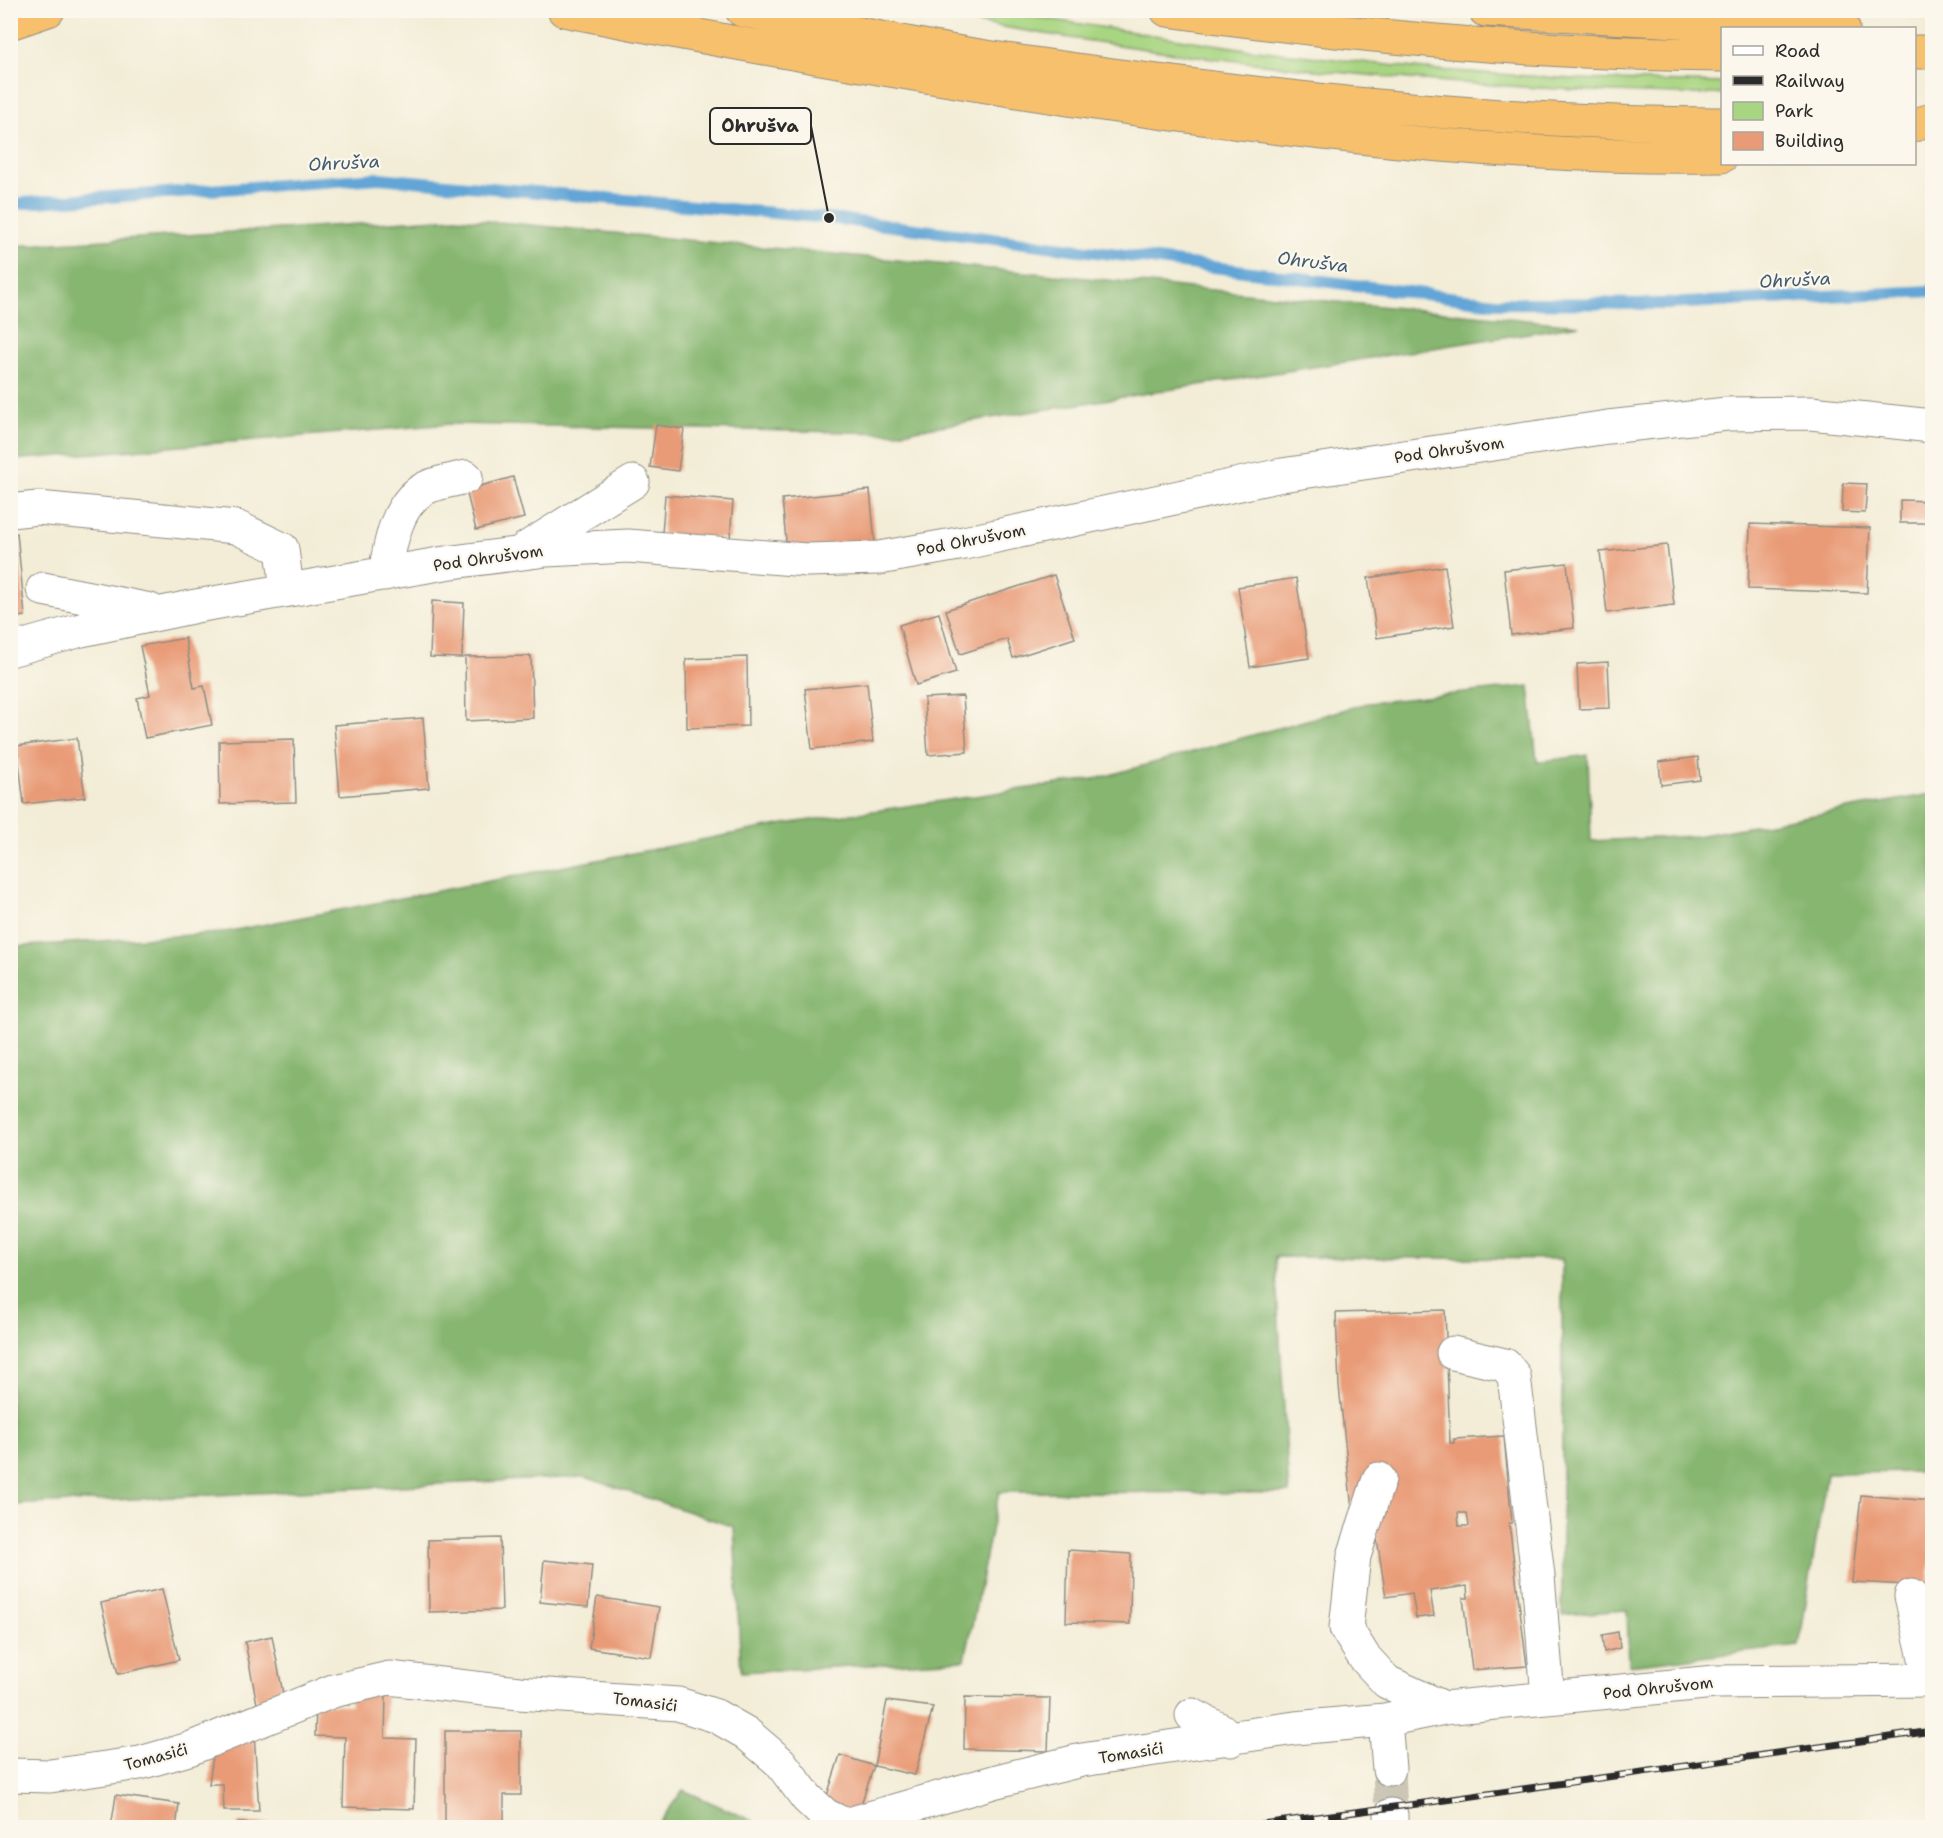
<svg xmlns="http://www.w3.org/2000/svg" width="1943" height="1838" font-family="'Shantell Sans',sans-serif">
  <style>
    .green { fill: #a8d581; stroke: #6a8056; stroke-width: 1.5 }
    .forest { fill: #86b66f; stroke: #58704d; stroke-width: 1.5 }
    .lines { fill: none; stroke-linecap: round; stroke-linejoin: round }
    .stream { stroke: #62a5d6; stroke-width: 12 }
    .building { fill: #e99b77; fill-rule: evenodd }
    .minor-tunnel { stroke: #cbc6b5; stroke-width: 33; stroke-dasharray: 33 16; stroke-linecap: butt }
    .minor-casing { stroke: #8f8c81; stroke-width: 35 }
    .highway-casing { stroke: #8f8c81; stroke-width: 35 }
    .minor { stroke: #fff; stroke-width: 33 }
    .highway { stroke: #f7c06c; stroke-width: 33 }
    .rail-casing { stroke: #2b2b2b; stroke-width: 7 }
    .rail { stroke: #fbf7ec; stroke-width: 4.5; stroke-dasharray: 14; stroke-linecap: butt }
    .labels { text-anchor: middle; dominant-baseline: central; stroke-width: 4.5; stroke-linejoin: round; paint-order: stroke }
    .street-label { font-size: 16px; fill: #2b2b2b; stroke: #fbf7ec }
    .water-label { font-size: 18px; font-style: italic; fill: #415c6f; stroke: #fbf7ec }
    .leader { fill: none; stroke: #2b2b2b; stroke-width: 2 }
    .callout-dot { fill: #2b2b2b; stroke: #fbf7ec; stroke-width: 2 }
    .callout { fill: #fbf7ec; stroke: #2b2b2b; stroke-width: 2 }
    .callout-label { font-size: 18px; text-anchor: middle; font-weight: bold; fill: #2b2b2b }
  </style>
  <rect width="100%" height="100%" fill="#fbf7ec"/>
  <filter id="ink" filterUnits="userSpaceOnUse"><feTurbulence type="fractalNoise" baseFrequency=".0167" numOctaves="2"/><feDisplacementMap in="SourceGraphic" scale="12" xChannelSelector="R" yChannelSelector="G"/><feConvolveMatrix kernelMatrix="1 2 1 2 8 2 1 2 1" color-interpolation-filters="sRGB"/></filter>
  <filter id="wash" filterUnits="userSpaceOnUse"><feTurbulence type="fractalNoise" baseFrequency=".008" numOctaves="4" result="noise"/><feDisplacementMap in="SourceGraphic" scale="24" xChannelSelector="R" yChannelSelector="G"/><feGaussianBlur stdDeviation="1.35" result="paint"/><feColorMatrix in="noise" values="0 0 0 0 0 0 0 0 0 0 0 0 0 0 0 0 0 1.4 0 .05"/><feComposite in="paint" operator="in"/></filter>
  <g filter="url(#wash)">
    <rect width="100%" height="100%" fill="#f3edd7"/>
    <path class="green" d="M911,11H994L1246,49L1423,69L1573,79L1722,83V94C1656,95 1589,91 1523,87C1318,75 1113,48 911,11Z"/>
    <path class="forest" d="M456,218L1579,325L896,433L450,424L11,460V246Z
      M1529,686L1537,762L1588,755L1591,841L1697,836L1932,794V1472L1827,1473L1799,1646L1629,1665L1627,1610L1562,1615V1259L1275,1257L1289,1493L999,1492L965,1660L741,1672L734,1527L585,1477L11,1505V947L220,933L784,824L1099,778L1368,703Z
      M683,1790L766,1827H645H656Z"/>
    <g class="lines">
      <path class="stream" d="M10,204L379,178L829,218L1495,303L1665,304L1932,291"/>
    </g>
    <g id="blocks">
      <path class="building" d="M656,425L684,429L678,471L650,467Z
        M513,477L524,518L476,530L466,490Z
        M1843,483L1867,484L1865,513L1842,512Z
        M870,490L875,543L787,551L782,499Z
        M665,495L733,501L730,539L662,534Z
        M1900,500L1929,501V523H1900Z
        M1750,524L1870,528L1867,593L1748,589Z
        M17,533L25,616L10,618V534Z
        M1667,545L1674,605L1607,613L1600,552Z
        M1567,563L1574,628L1511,635L1504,570Z
        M1445,566L1454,626L1377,638L1368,578Z
        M1054,575L1075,638L1013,658L1007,639L960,654L946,610Z
        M1296,578L1309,658L1250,667L1238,587Z
        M432,601L464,603L462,658L430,657Z
        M939,613L956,673L916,685L899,625Z
        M185,638L194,688L204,686L212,725L145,738L137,698L150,695L140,646Z
        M531,656L533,718L466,721L465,657Z
        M747,657L748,726L687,728L686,659Z
        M1608,662L1610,708L1579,709L1577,664Z
        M867,683L873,742L812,749L805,689Z
        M963,696L967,752L928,755L924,698Z
        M423,718L429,788L340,796L334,725Z
        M77,738L85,797L24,804L17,746Z
        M294,739L296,802L220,804L219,741Z
        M1698,757L1700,780L1661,785L1659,762Z
        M1445,1310L1450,1443H1454V1439L1504,1436L1512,1523H1509L1527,1666L1472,1670L1463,1598H1468L1467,1586L1430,1591L1434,1616L1416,1618L1412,1593L1386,1597L1375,1526L1354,1528L1339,1386L1336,1313ZM1458,1513H1467L1469,1526H1459Z
        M1861,1495L1932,1501V1547L1928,1586L1852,1582Z
        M500,1538L502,1610L429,1612L428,1540Z
        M1068,1550L1131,1554L1130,1624L1066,1622Z
        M544,1560L592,1565L588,1607L540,1602Z
        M162,1589L179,1660L118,1674L101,1603Z
        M597,1597L659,1607L651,1657L589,1648Z
        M1618,1632L1620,1648L1604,1652L1602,1635Z
        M272,1636L284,1699L257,1704L245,1642Z
        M350,1693L386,1694L385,1738L416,1739L414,1809L343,1807L345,1737L315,1736L316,1704L350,1705Z
        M965,1697L1050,1698L1048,1751L964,1749Z
        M887,1701L933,1707L915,1775L874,1766Z
        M445,1731H521V1795H504V1827L445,1828Z
        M254,1733L259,1811H224L223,1784H209L214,1749Z
        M840,1755L874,1766L858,1813L825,1802Z
        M116,1795L179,1804L176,1828H111Z
        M238,1823L285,1824V1828H238Z"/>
    </g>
  </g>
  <g filter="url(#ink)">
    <use href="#blocks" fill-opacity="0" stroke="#8f8c81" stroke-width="1.5"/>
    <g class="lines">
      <path class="minor-tunnel" d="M1389,1769L1391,1815"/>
      <defs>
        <path id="minor" d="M10,511L38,508L236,527L282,549L287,590
          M525,549L633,482
          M385,574C390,543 397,499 430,486C441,482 454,480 466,477
          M43,589L150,610
          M10,650L81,630L196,606L445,563L546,550L628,546L807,560L879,558L964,543L1282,475L1608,427L1727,414L1811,413L1932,426
          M1453,1353L1505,1365L1514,1376L1538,1576L1548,1697
          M1379,1479L1354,1556L1346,1628L1364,1657L1387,1682L1444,1708
          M1911,1596L1930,1680
          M1192,1715L1221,1730L1231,1740
          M1385,1720L1389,1769
          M10,1775L50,1776L140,1763L189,1749L333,1691L389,1678L519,1693L678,1704L716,1716L746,1733L780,1762L807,1798L825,1815L845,1825L997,1781L1082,1760L1295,1728L1385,1720L1444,1708L1715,1682L1932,1680
          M1391,1815V1828"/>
        <path id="highway" d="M564,10C756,48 949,82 1143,110C1335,137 1529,159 1722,156
          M742,10C823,26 904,44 986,57C1230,93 1476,123 1722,124
          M1167,10C1351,36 1536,54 1722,55
          M1485,10L1696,22L1806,24L1843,28
          M10,23L48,10
          M1914,52H1932
          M1914,125L1932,120"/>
      </defs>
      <use href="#minor" class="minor-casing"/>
      <use href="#highway" class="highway-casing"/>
      <use href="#minor" class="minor"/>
      <use href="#highway" class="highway"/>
      <defs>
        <path id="rail" d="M1231,1828L1417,1804L1932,1731"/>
      </defs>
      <use href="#rail" class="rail-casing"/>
      <use href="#rail" class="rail"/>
    </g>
  </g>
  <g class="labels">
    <g class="street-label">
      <text transform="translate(1449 450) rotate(-8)">Pod Ohrušvom</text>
      <text transform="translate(971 540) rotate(-11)">Pod Ohrušvom</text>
      <text transform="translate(488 558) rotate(-8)">Pod Ohrušvom</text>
      <text transform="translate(1658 1688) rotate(-6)">Pod Ohrušvom</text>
      <text transform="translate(645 1702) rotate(7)">Tomasići</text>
      <text transform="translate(1131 1753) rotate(-9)">Tomasići</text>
      <text transform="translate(156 1757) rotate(-15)">Tomasići</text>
    </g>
    <g class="water-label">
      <text transform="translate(344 163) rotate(-3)">Ohrušva</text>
      <text transform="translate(1313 262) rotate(7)">Ohrušva</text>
      <text transform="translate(1795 280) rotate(-3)">Ohrušva</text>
    </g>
  </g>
  <path class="leader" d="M829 218L811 126"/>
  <circle class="callout-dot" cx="829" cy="218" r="6"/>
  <rect class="callout" x="710" y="108" width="101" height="36" rx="6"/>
  <g class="callout-label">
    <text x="760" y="132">Ohrušva</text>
  </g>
  <rect width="1943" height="1838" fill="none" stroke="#fbf7ec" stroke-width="36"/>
  <rect x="1721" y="27" width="195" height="138" fill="#fbf7ec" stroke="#a8a59f" stroke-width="1.5"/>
  <rect x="1733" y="46" width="30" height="9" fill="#ffffff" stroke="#a8a59f" stroke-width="1.5"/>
  <text x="1775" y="57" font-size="18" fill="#2b2b2b">Road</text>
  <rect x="1733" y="76" width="30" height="9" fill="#2b2b2b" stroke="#a8a59f" stroke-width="1.5"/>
  <text x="1775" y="87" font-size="18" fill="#2b2b2b">Railway</text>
  <rect x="1733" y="102" width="30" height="18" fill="#a8d581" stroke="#a8a59f" stroke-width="1.5"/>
  <text x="1775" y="117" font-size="18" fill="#2b2b2b">Park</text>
  <rect x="1733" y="132" width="30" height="18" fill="#e99b77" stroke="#a8a59f" stroke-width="1.5"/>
  <text x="1775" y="147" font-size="18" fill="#2b2b2b">Building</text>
</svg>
